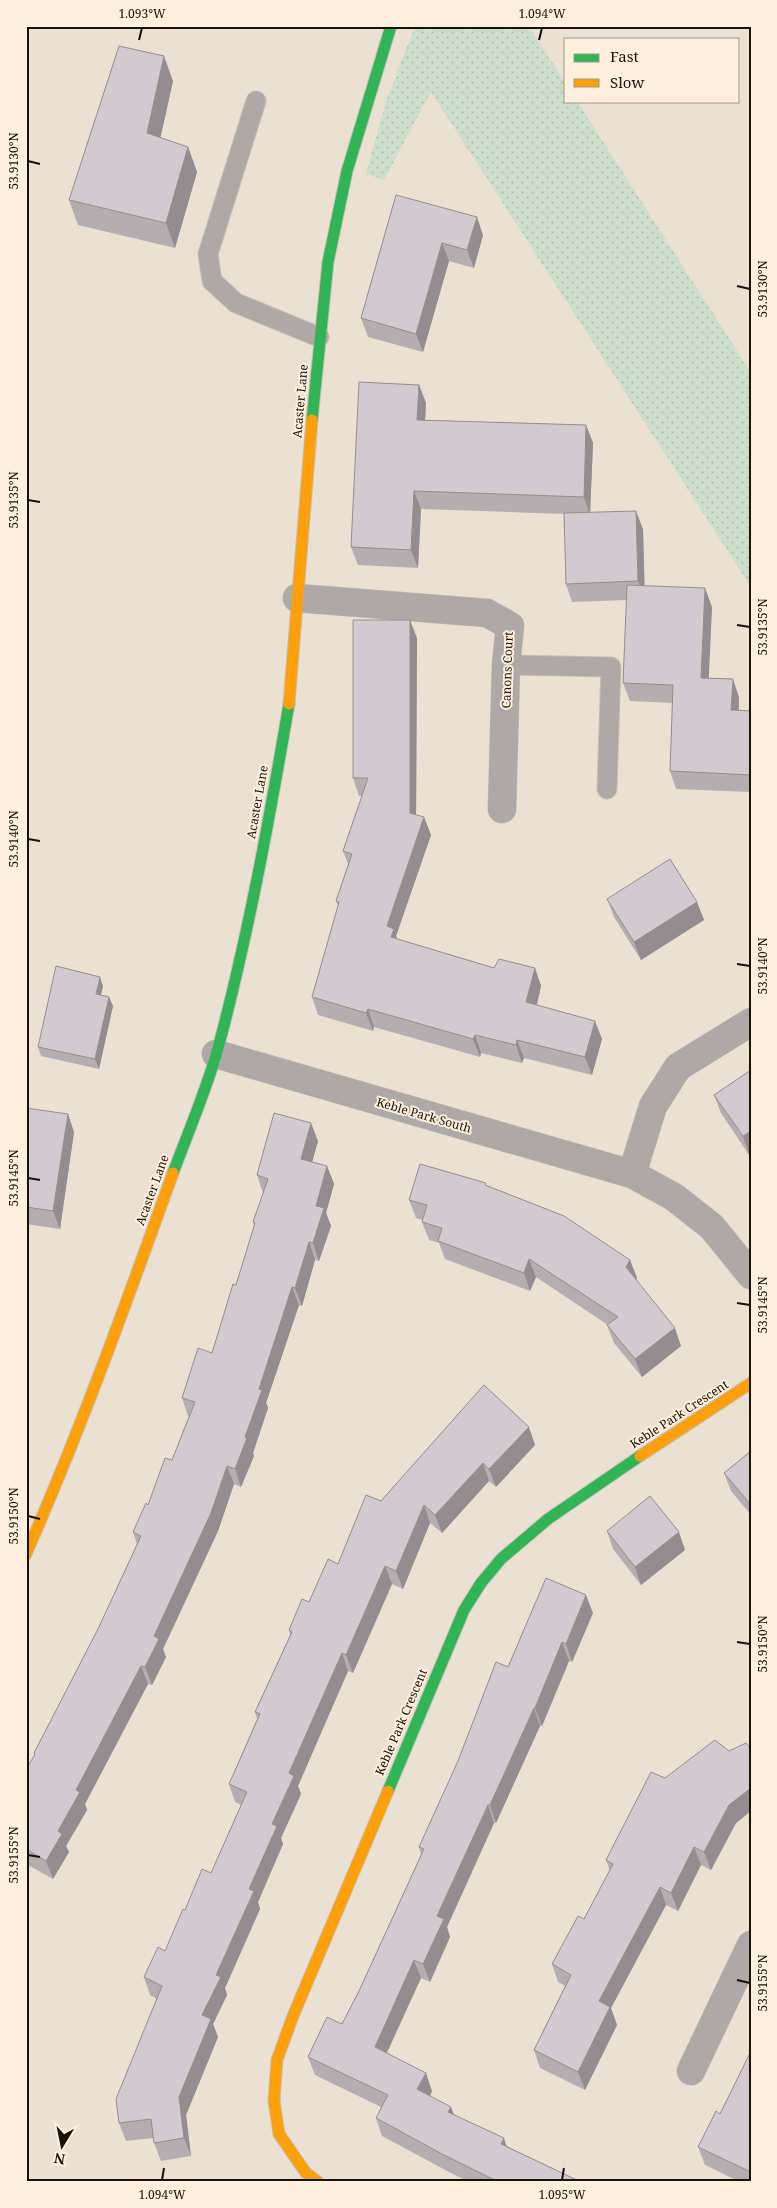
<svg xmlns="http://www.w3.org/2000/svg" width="777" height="2208" font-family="'Noto Serif',serif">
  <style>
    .grass { fill: url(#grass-dots) }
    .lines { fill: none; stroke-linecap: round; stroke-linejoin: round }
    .lane-casing { stroke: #c7bfb4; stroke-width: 21 }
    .street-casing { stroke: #c7bfb4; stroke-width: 29 }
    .fast-casing { stroke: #c7bfb4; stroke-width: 13 }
    .slow-casing { stroke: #c7bfb4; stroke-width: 13 }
    .lane { stroke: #aea9a7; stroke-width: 19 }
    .street { stroke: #aea9a7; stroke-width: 28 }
    .fast { stroke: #30b455; stroke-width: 11 }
    .slow { stroke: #ff9f0a; stroke-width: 11 }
    .wall { fill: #b5aeb1 }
    .shaded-wall { fill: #938d90 }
    .building { fill: #d2cace; stroke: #938d90 }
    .ticks { fill: none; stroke: #181209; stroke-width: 2 }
    .labels { text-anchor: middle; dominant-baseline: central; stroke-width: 4; stroke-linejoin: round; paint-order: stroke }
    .street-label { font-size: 12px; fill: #181209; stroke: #fef0dc }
    .neatline { fill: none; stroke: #181209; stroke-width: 2 }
    .ticks-label { font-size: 12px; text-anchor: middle; fill: #181209 }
  </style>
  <defs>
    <pattern id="grass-dots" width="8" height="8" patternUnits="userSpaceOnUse" patternTransform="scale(1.25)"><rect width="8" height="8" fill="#cddfcc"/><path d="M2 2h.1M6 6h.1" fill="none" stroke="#afbeae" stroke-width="1.8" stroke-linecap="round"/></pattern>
  </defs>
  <rect width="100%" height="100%" fill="#eae1d3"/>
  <path class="grass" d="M415,26H528L566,83V101H577L738,352L751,374V587L431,92L384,180L366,174L386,101Z"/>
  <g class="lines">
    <defs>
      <path id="lane" d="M256,101L208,254L212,281L236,303L319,337
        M506,665L611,667L607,789"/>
      <path id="street" d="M297,598L487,613L510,626L506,665L502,809
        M216,1054L632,1174L674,1197L712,1227L751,1275
        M632,1174L653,1106L678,1067L751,1022
        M691,2071L751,1945"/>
      <path id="fast" d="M312,420L328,262L347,171L391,26
        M173,1173C188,1133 205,1093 217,1052C248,937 269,821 289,704
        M388,1791L464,1610L481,1583L501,1559L548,1519L640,1456"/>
      <path id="slow" d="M289,704L312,420
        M640,1456L751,1383
        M26,1554C81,1429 127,1301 173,1173
        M318,2182L306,2173L279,2134L274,2101L277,2060L293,2016L388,1791"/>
    </defs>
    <use href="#lane" class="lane-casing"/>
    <use href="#street" class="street-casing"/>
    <use href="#fast" class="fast-casing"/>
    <use href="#slow" class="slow-casing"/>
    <use href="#lane" class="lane"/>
    <use href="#street" class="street"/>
    <use href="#fast" class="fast"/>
    <use href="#slow" class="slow"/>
  </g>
  <path class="wall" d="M173,81L160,138L188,147L197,172L175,248L78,225L69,200Z
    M396,195L483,235L474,268L449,261L423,352L368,337L361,318Z
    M419,385L426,403L425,420L586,425L593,443L590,513L643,529L644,586L712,607L708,678L739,697V711H751V792L676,789L670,771L673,703L630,701L623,683L627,600L572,602L566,584L564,514L421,509L418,568L358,565L351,547Z
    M417,638L416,815L424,817L431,835L396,936L397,939L494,968H535L541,986L537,1005L602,1039L592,1075L524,1058L522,1063L481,1053L480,1057L374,1027L373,1031L318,1015L312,997L338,906L336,901L348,864L343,851L362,796H359L353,778Z
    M607,899L697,902L704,920L641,960L614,917Z
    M103,986L101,995L113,1006L99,1069L41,1056L38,1047Z
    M751,1070V1154L749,1155L721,1113L714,1095Z
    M26,1108L74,1132L60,1229L26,1224Z
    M318,1141L312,1162L327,1166L334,1184L326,1213L331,1226L319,1261L315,1260L302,1306L299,1305L266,1403L268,1408L253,1453L254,1456L241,1487L234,1484L218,1531L163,1649L166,1657L152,1685L148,1684L85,1804L87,1810L66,1846L69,1852L53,1879L28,1865L26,1868V1770L35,1756L34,1753L98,1629L137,1544L133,1532L172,1460L189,1416H188L182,1398L212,1353L236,1285L254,1226L253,1222L263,1193L257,1175Z
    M487,1186L630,1260L637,1278L636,1279L681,1346L642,1377L614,1343L607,1325H608L536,1277L530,1291L445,1259L439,1243L429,1240L422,1222V1220L416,1218L409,1200Z
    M535,1445L496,1487L489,1481L442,1533L430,1523L403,1589L392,1584L353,1673L348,1671L298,1786L301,1794L281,1838L283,1844L258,1902L260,1909L225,1988L227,1995L213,2024L218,2037L186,2115L191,2156L161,2161L154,2143L153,2138L126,2141L119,2123L157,1999L150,1995L144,1977L165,1951L185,1910L211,1873L241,1805L235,1802L229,1784L257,1719L255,1712L290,1635L289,1630L309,1602L338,1564L381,1501Z
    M751,1451V1515L731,1491L724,1473Z
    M607,1531L685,1550L641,1585L613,1549Z
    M593,1613L572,1662L569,1661L542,1726H540L496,1823H494L447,1927L450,1937L430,1982L421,1978L387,2053L432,2091L430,2096L454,2115L506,2146L581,2182H469L449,2172L382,2136L376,2118L381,2107L315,2075L308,2057L342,2024L359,1991L421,1855L419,1847L508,1667Z
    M751,1749V1811L736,1823L711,1870L701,1865L678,1911L666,1905L611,2008L617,2025L585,2090L540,2068L534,2050L565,1986L558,1982L552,1964L584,1919L610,1871L606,1860L665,1778L729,1751Z
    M751,2051V2182H740L705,2165L698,2147L720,2114Z"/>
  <path class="shaded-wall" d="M164,56L173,81L156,158L147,133Z
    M188,147L197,172L175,248L166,223Z
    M477,217L483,235L474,268L467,250Z
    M442,243L449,261L423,352L416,334Z
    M419,385L426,403L424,438L417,420Z
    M586,425L593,443L590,515L584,497Z
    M414,491L421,509L418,568L411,550Z
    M636,511L643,529L645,599L638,581Z
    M705,588L712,607L708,696L701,678Z
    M410,620L417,638L416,831L410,813Z
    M733,679L739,697L738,728L731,710Z
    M424,817L431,835L396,936L400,947L393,944L387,926Z
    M697,902L704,920L641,960L634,942Z
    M535,968L541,986L533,1020L526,1002Z
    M100,977L103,986L99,1003L96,994Z
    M109,997L113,1006L99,1069L95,1059Z
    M368,1009L374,1027L373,1031L366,1013Z
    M595,1021L602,1039L592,1075L585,1057Z
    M475,1035L481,1053L480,1057L473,1039Z
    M517,1040L524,1058L522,1063L516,1045Z
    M68,1114L74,1132L60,1229L53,1211Z
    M311,1123L318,1141L308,1177L301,1159Z
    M751,1131V1154L749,1155L743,1136Z
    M327,1166L334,1184L326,1213L331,1226L319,1261L313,1243L316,1206Z
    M309,1242L315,1260L302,1306L295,1288Z
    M529,1259L536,1277L530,1291L524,1273Z
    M630,1260L637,1278L633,1285L626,1267Z
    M292,1287L299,1305L266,1403L268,1408L253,1453L254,1456L241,1487L235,1469L259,1389Z
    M675,1328L681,1346L642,1377L635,1359Z
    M529,1427L535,1445L496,1487L489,1469Z
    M483,1463L489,1481L442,1533L435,1515Z
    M227,1466L234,1484L218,1531L163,1649L166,1657L152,1685L145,1667L154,1636Z
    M424,1505L430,1523L403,1589L396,1571Z
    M679,1532L685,1550L641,1585L635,1567Z
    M385,1566L392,1584L353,1673L346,1655Z
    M586,1595L593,1613L572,1662L566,1644Z
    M562,1642L569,1661L542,1726L535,1708Z
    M342,1653L348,1671L298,1786L301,1794L281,1838L283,1844L258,1902L260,1909L225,1988L227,1995L213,2024L218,2037L186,2115L191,2156L184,2138L179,2097L202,2015L216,1975L249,1889L272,1824L289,1773Z
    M141,1666L148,1684L85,1804L87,1810L66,1846L69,1852L53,1879L46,1861L58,1831L76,1790Z
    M534,1708L540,1726L496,1823L490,1805Z
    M751,1788V1811L736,1823L711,1870L704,1852L729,1805Z
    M488,1805L494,1823L447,1927L450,1937L430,1982L423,1964L437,1916Z
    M694,1847L701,1865L678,1911L671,1893Z
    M660,1887L666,1905L611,2008L617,2025L585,2090L578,2072L599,2001Z
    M414,1960L421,1978L381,2065L375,2047Z
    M426,2073L432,2091L424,2107L417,2089Z
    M451,2107L458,2125L448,2112Z
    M504,2138L510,2157L501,2144Z"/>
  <path class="building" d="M119,46L164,56L147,133L188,147L166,223L69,200Z
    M396,195L477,217L467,250L442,243L416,334L361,318Z
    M359,382L419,385L417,420L586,425L584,497L414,491L411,550L351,547Z
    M636,511L638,581L566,584L564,513Z
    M627,585L705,588L701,678L733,679L731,710L751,711V775L670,771L673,685L623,683Z
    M353,620H410V813L424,817L387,926L394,929L391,937L494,968L499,959L535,968L526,1002L595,1021L585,1057L517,1040L516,1045L475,1035L473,1039L368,1009L366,1013L312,997L339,902L336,901L352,854L343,851L368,778H353Z
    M670,859L697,902L634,942L607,899Z
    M56,966L100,977L96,994L109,997L95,1059L38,1047Z
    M751,1070V1131L743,1136L714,1095Z
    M26,1108L68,1114L53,1211L26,1207Z
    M274,1113L311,1123L301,1159L327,1166L316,1206L324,1208L313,1243L309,1242L295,1288L292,1287L259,1389L262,1390L245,1437L247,1438L235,1469L227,1466L211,1513L154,1636L159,1639L145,1667L141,1666L76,1790L80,1792L58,1831L62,1834L46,1861L26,1849V1770L35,1754L34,1753L98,1629L141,1536L133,1532L146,1503L148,1505L165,1458L172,1460L195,1402L182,1398L198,1348L212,1353L233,1284L236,1285L255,1223L253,1222L268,1179L257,1175Z
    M420,1164L486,1183L485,1185L564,1216L630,1260L626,1267L675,1328L635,1359L607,1325L618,1317L529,1259L524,1273L438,1241L442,1228L422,1222L427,1205L409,1200Z
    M484,1385L529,1427L489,1469L483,1463L435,1515L424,1505L396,1571L385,1566L346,1655L342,1653L289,1773L294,1776L272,1824L277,1826L249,1889L254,1891L216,1975L221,1977L202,2015L211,2019L179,2097L184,2138L154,2143L151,2119L119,2123L116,2099L162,1986L144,1977L158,1947L165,1951L183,1909L185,1910L202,1869L211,1873L247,1792L229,1784L260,1714L255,1712L292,1632L289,1630L302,1599L309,1602L328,1559L338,1564L366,1495L381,1501Z
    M751,1451V1505L724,1473Z
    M650,1496L679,1532L635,1567L607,1531Z
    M546,1578L586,1595L566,1644L562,1642L535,1708H534L490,1805H488L437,1916L444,1919L423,1964L414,1960L375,2047L426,2073L417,2089L451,2107L448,2112L504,2138L501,2144L581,2182H499L442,2154L376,2118L388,2095L308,2057L327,2017L342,2024L359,1991L424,1849L419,1847L458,1761L496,1662L508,1667Z
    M715,1740L729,1751L746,1743L751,1749V1788L729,1805L704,1852L694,1847L671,1893L660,1887L599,2001L610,2007L578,2072L534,2050L571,1975L552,1964L578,1916L584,1919L613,1864L606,1860L651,1772L665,1778Z
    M751,2051V2172L698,2147L716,2111L720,2114Z"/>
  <path class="ticks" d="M139,40L142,28M539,40L542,28M28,161L40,164M737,286L750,289M28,500L40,502M737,625L750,627M28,839L40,841M737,964L750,966M28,1178L40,1180M737,1303L750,1305M28,1516L40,1519M737,1642L750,1644M28,1855L40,1857M737,1980L750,1983M162,2180L164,2168M562,2180L564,2168"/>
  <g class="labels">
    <g class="street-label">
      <text transform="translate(300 401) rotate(-85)">Acaster Lane</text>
      <text transform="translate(507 670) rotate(-88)">Canons Court</text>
      <text transform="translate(257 802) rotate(-80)">Acaster Lane</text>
      <text transform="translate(424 1115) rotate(16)">Keble Park South</text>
      <text transform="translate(152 1190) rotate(-70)">Acaster Lane</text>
      <text transform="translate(679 1414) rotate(-33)">Keble Park Crescent</text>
      <text transform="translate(401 1722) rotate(-67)">Keble Park Crescent</text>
    </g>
  </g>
  <rect width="777" height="2208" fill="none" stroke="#fef0dc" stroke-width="55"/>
  <rect x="564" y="38" width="175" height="65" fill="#fef0dc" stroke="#a29788"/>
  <rect x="574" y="54" width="25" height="8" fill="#30b455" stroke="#a29788"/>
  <text x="610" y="62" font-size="15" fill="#181209">Fast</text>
  <rect x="574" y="79" width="25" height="8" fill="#ff9f0a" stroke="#a29788"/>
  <text x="610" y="88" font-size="15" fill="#181209">Slow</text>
  <g transform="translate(62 2146) rotate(190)" stroke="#fef0dc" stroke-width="4" paint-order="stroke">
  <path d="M0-4L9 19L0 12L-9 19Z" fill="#181209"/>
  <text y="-8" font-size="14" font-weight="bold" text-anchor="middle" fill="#181209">N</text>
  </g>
  <rect x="28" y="28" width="722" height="2152" class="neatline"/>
  <g class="ticks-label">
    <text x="142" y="18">1.093°W</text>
    <text x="542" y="18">1.094°W</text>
    <text transform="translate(14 161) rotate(-90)" y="4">53.9130°N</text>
    <text transform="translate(763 289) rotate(-90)" y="4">53.9130°N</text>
    <text transform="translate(14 500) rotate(-90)" y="4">53.9135°N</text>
    <text transform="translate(763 627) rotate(-90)" y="4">53.9135°N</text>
    <text transform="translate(14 839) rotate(-90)" y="4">53.9140°N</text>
    <text transform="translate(763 966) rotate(-90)" y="4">53.9140°N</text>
    <text transform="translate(14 1178) rotate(-90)" y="4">53.9145°N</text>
    <text transform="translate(763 1305) rotate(-90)" y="4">53.9145°N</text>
    <text transform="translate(14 1516) rotate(-90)" y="4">53.9150°N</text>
    <text transform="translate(763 1644) rotate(-90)" y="4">53.9150°N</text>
    <text transform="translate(14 1855) rotate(-90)" y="4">53.9155°N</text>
    <text transform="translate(763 1983) rotate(-90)" y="4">53.9155°N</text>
    <text x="162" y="2199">1.094°W</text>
    <text x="562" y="2199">1.095°W</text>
  </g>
</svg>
